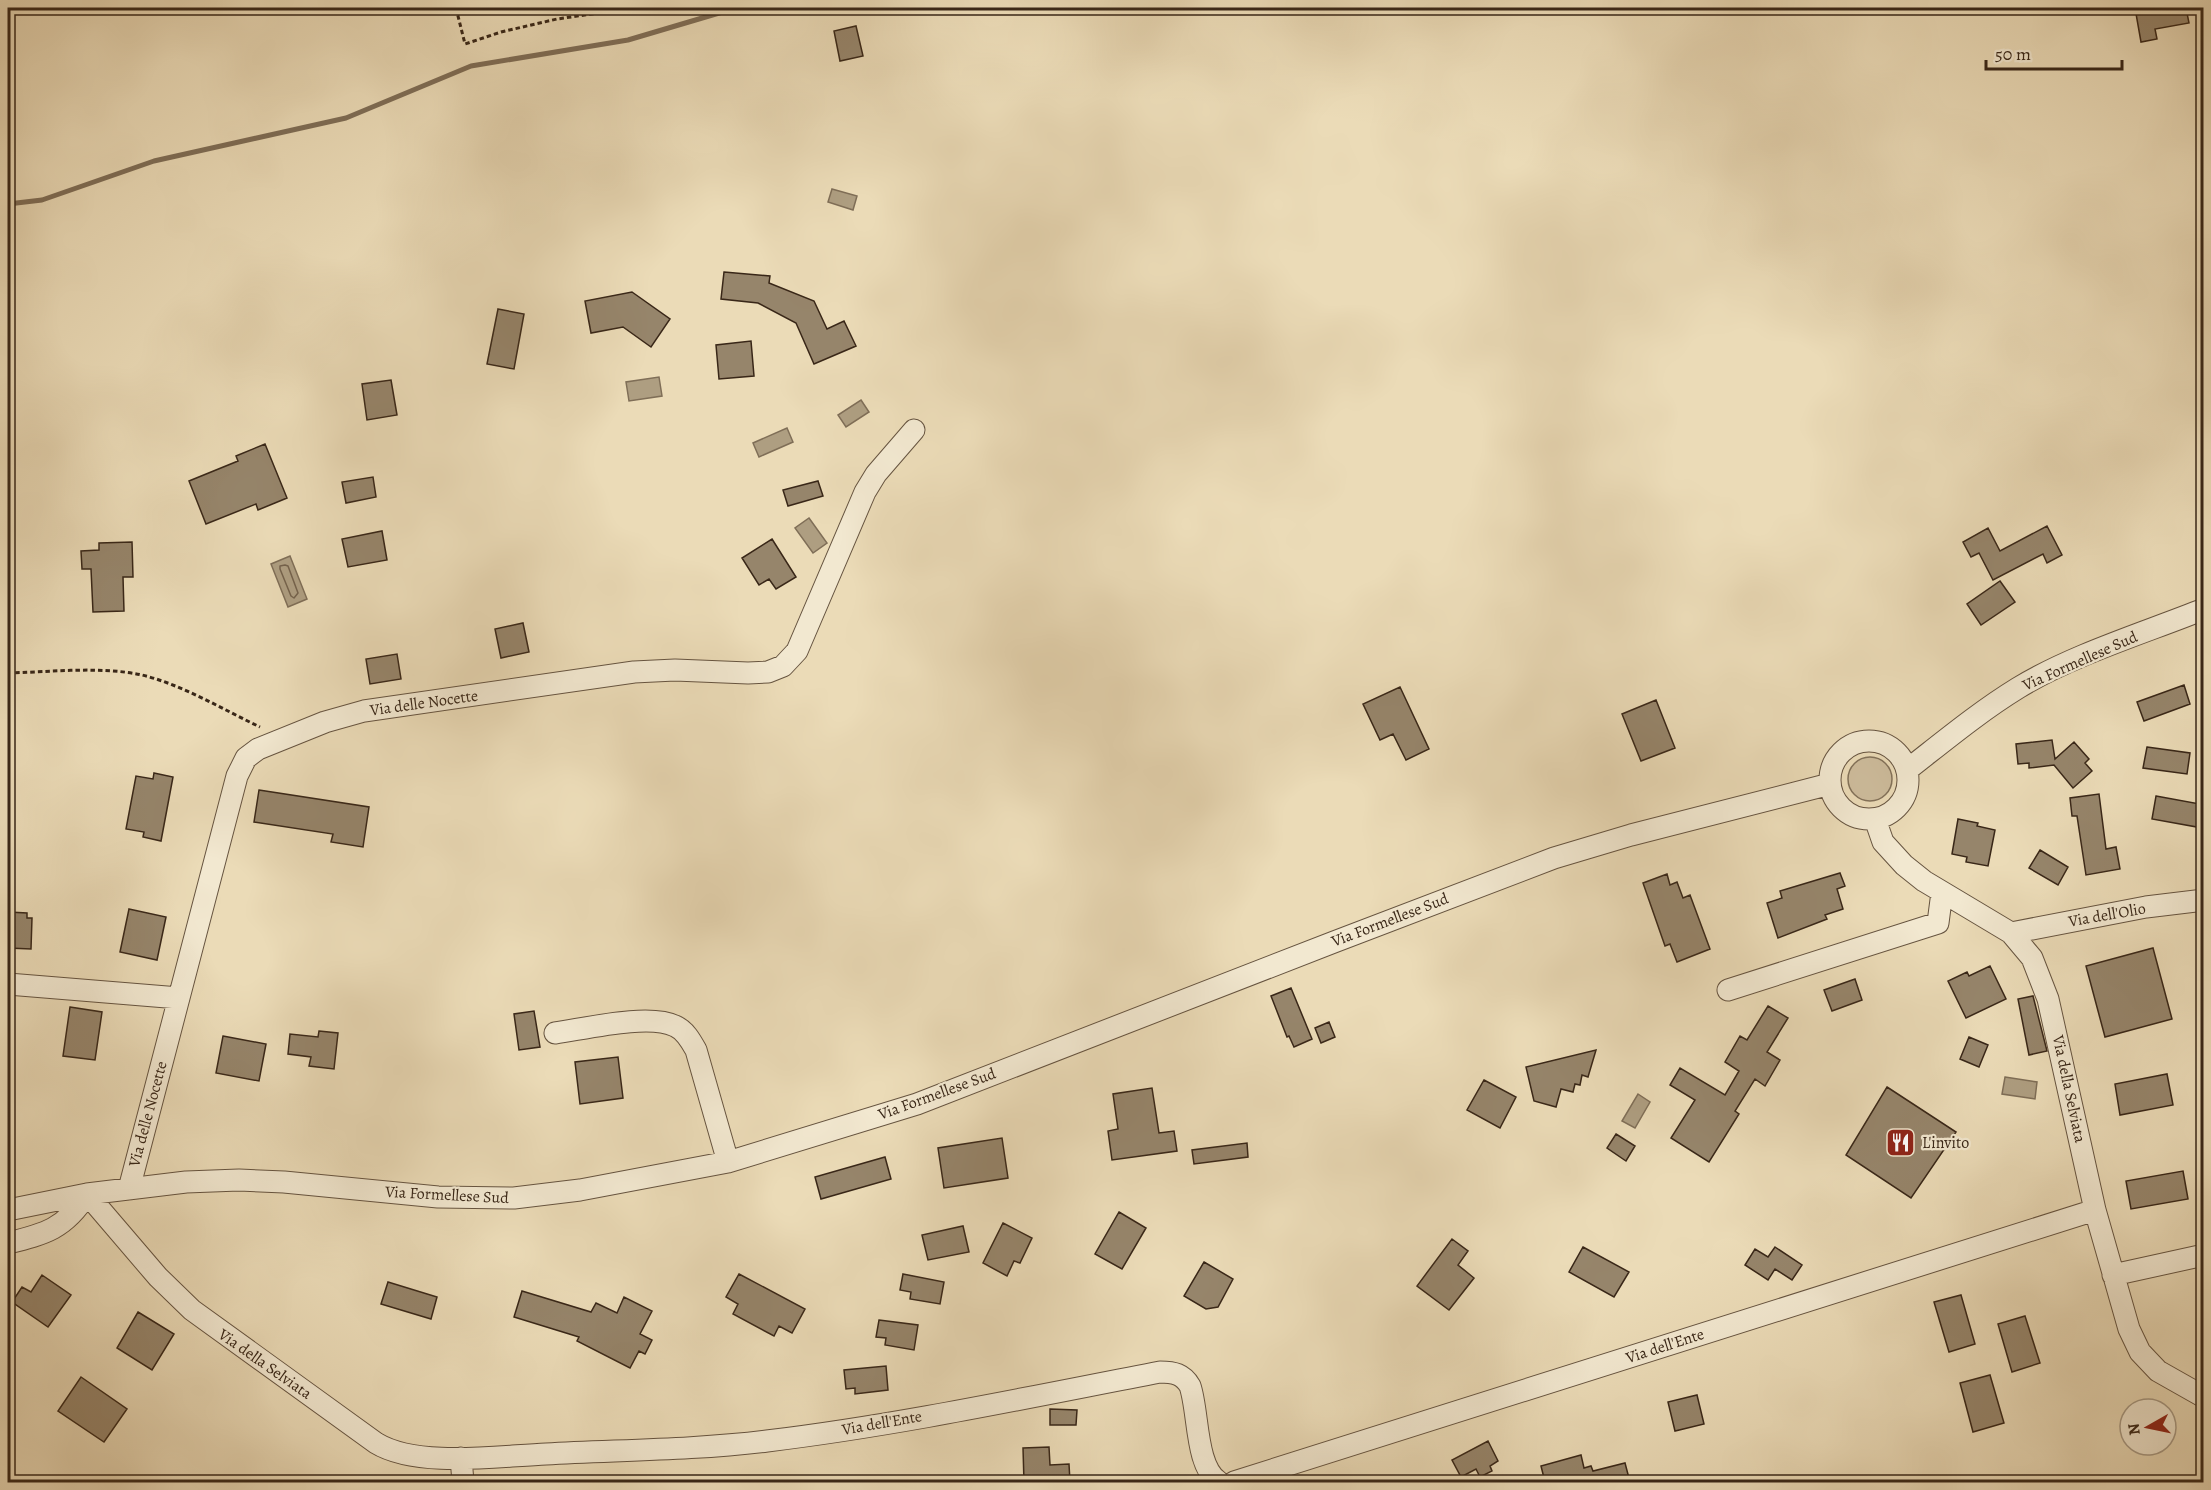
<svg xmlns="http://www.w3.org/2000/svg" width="2211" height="1490" font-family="Alegreya,serif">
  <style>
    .green { fill: #cdbc9c; stroke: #83725a; stroke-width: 1.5 }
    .water { fill: #ae9e81; stroke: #7f6e57; stroke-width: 1.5 }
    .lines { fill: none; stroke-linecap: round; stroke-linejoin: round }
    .shore { stroke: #74624c; stroke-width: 1.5 }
    .stream { stroke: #7f6e57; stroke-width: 5 }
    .building { fill: #96856b; stroke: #392718; stroke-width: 1.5 }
    .minor-casing { stroke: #665440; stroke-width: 23 }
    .path { stroke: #392718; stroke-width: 3; stroke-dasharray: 4.5 3; stroke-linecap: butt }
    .minor { stroke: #f2e8d0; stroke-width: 21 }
    .labels { text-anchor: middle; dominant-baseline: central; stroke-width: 4.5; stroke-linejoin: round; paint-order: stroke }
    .street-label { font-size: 16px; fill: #392718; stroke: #f2e8d0 }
    .poi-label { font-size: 16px; fill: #392718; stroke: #f2e8d0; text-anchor: start }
  </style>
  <rect width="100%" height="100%" fill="#ebdbb7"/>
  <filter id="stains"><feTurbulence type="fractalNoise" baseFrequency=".00333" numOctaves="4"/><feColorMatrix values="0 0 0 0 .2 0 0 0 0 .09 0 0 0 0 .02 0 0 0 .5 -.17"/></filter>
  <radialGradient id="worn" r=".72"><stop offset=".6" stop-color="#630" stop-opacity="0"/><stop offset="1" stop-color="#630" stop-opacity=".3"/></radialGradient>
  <path class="green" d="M1848 779a22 22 0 1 1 44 0a22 22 0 1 1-44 0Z"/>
  <path class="water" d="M832,189L857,196L853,210L828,202Z
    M659,377L662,396L629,401L626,382Z
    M861,400L869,412L846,427L838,415Z
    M787,428L793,442L759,457L753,443Z
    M809,518L827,543L813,553L795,528Z
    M290,556L307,599L288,607L271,564Z
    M2005,1077L2037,1082L2035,1099L2002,1094Z
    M1638,1094L1650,1102L1635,1128L1622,1121Z"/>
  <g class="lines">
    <path class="shore" d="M285,565L288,566L298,593L294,598L291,596L280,569V566Z"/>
    <path class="stream" d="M8,204L42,200L154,161L346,118L471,66L628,40L736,8"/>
  </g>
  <path class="building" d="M2135,8H2186L2189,23L2155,29L2157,39L2141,42Z
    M856,26L863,56L840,61L834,31Z
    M724,272L770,276L769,283L814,301L827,329L844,321L856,346L814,364L796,323L758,303L721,299Z
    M632,292L670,319L651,347L623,327L591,333L585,301Z
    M498,309L524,314L514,369L487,364Z
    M751,341L754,376L719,379L716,345Z
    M391,380L397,415L367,420L362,384Z
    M265,444L287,498L258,510L256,504L206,524L189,481L238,461L236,456Z
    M373,477L376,497L346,503L342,482Z
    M818,481L823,496L788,506L783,490Z
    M2047,526L2062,555L2047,563L2043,554L1993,580L1979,553L1971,557L1963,542L1988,528L2000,551Z
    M382,531L387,560L348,567L342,539Z
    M772,539L796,577L776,589L769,579L759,585L742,558Z
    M132,542L133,577H123L124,611L93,612L91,569H82L81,551L99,550V543Z
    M2000,581L2015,602L1981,625L1967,604Z
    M523,623L529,652L501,658L495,629Z
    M397,654L401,679L370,684L366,659Z
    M2184,685L2190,704L2144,721L2137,702Z
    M1400,687L1429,749L1406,760L1393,734L1380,740L1363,704Z
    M1656,700L1675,748L1641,761L1622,714Z
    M2052,740L2055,759L2074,742L2089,759L2085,763L2092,771L2073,788L2054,765L2029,768V763L2018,764L2016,744Z
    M2147,747L2190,753L2187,774L2143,768Z
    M154,773L173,777L161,841L143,837L144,832L126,829L136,776L153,779Z
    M259,790L369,807L363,847L331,842L333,834L254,822Z
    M2099,794L2106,849L2116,847L2120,869L2086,875L2077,816H2072L2070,798Z
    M2156,796L2200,804L2197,827L2152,819Z
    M1958,819L1978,823L1977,826L1995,830L1988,866L1966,862L1967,857L1952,854Z
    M2040,850L2068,867L2058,885L2029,868Z
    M1840,873L1845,886L1837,889L1843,909L1825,915L1827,919L1778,938L1767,903L1782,898L1780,891Z
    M1667,874L1670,885L1677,882L1683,898L1690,895L1710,949L1677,962L1670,944L1665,946L1643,883Z
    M129,909L166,917L157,960L120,952Z
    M8,912L27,913V918H32L31,949L8,948Z
    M2153,948L2172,1019L2105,1037L2086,966Z
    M1990,966L2006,999L1966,1018L1948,981L1967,972L1969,976Z
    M1855,979L1862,1000L1832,1011L1824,990Z
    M1291,988L1312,1039L1294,1047L1289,1036L1287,1037L1271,996Z
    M2033,996L2047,1051L2029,1055L2018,999Z
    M1768,1006L1788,1018L1767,1052L1780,1060L1765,1086L1755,1079L1735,1111L1739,1114L1709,1162L1671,1138L1695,1100L1670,1085L1680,1068L1725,1095L1739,1071L1725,1062L1740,1036L1747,1040Z
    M70,1007L102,1012L95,1060L63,1056Z
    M534,1011L540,1047L519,1050L514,1014Z
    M1329,1022L1335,1037L1321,1043L1315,1028Z
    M319,1031L338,1033L334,1069L309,1066L311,1057L288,1054L290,1034L318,1037Z
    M223,1036L266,1044L259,1081L216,1073Z
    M1969,1037L1988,1045L1979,1067L1960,1059Z
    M1596,1050L1588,1077L1582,1075L1580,1085L1575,1084L1573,1092L1561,1089L1556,1107L1534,1101L1526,1067Z
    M618,1057L623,1098L580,1104L575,1062Z
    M2167,1074L2173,1105L2120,1115L2115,1084Z
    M1484,1080L1516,1097L1500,1128L1467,1110Z
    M1887,1087L1956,1132L1911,1198L1846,1155Z
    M1152,1088L1159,1133L1174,1131L1177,1151L1112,1160L1108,1131L1118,1129L1113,1094Z
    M1616,1134L1635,1146L1626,1161L1607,1148Z
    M1002,1138L1008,1178L944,1188L938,1148Z
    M1247,1143L1248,1157L1194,1164L1192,1150Z
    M885,1157L891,1179L821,1199L815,1177Z
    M2183,1171L2188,1199L2131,1209L2126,1181Z
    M1119,1212L1146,1228L1122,1269L1095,1254Z
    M1003,1223L1032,1238L1020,1263L1014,1261L1007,1276L983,1263Z
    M963,1226L969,1252L928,1260L922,1235Z
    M1452,1239L1468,1251L1458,1265L1474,1278L1449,1310L1417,1286Z
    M1583,1247L1629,1272L1614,1297L1569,1272Z
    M1775,1247L1802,1265L1792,1280L1775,1269L1768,1280L1745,1265L1755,1249L1768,1257Z
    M1204,1262L1233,1279L1218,1307L1206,1309L1184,1296Z
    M739,1274L805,1309L792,1333L779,1326L774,1336L733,1314L738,1304L726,1297Z
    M903,1274L944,1282L940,1304L910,1299L911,1292L900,1290Z
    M42,1275L71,1295L48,1327L12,1302L22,1287L31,1292Z
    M388,1282L437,1297L431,1319L381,1304Z
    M522,1291L591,1312L596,1303L617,1313L624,1297L652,1311L640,1334L652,1340L645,1354L639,1351L630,1368L577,1341L579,1337L514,1317Z
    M1961,1295L1975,1344L1949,1352L1934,1302Z
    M138,1312L174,1334L152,1370L117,1348Z
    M2025,1316L2040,1363L2012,1372L1998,1324Z
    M879,1320L918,1325L914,1350L885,1345L886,1338L876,1337Z
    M886,1366L888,1390L855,1394V1388L846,1389L844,1370Z
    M1990,1375L2004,1423L1973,1432L1960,1383Z
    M81,1377L127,1409L104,1442L58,1411Z
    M1697,1395L1704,1424L1675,1431L1668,1402Z
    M1050,1409L1077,1410L1076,1425H1050Z
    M1488,1441L1498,1461L1490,1466L1492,1471L1480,1477L1476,1469L1461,1477L1452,1460Z
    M1049,1447L1050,1465L1069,1464L1070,1482H1024L1023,1448Z
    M1581,1455L1584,1468L1591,1466L1593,1471L1625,1463L1630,1482H1545L1541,1466Z"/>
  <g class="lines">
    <defs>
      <path id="minor" d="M1830 780a39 39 0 1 1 78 0a39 39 0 1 1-78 0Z
        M1907,770C1943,742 1979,712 2018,688C2072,655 2144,633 2204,609
        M1875,819L1883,842L1904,865L1924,881L2011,933L2032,958L2048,999L2095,1210L2129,1329L2140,1352L2158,1371L2204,1397
        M2011,933L2146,907L2204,900
        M8,984L179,998
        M1728,990L1938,923L1942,892
        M555,1033C584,1029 649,1013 675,1026C685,1030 691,1041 696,1050L728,1162
        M129,1189L237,776L246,758L258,749L325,722L364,711L634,672L675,670L748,673L768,672L783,666L797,651L865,492L876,474L914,430
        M8,1210L87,1194L186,1182L239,1180L284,1182L438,1197L514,1198L580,1190L728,1162L917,1104L1334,942L1554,858L1631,835L1830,784
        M8,1243C45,1234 65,1229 87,1194L158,1277L192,1310L376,1443C417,1468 498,1456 546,1454C619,1450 694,1450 767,1441C899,1425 1030,1397 1160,1372C1174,1372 1183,1374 1190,1386C1199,1412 1195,1467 1219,1482
        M2113,1275L2204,1255
        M461,1458L463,1482
        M1234,1482L2095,1210"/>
    </defs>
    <use href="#minor" class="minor-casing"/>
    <path class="path" d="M113,8H120
      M456,8L465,44L501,32L557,19L633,8
      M8,673C50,672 101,666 142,675C183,685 222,709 260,727"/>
    <use href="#minor" class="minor"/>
  </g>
  <defs>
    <symbol id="restaurant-square" viewBox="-11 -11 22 22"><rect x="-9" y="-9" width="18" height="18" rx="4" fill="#8f2418" stroke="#f2e8d0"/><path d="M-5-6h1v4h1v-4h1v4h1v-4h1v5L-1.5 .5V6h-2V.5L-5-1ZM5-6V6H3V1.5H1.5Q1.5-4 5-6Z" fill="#fff"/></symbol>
  </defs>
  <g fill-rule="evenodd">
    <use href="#restaurant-square" x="1884" y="1126" width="33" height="33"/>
  </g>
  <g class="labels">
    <g class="street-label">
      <text transform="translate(2080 661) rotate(-24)">Via Formellese Sud</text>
      <text transform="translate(424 703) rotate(-8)">Via delle Nocette</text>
      <text transform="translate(2107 915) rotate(-10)">Via dell'Olio</text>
      <text transform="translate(1390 920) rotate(-21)">Via Formellese Sud</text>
      <text transform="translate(2069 1089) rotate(78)">Via della Selviata</text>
      <text transform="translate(937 1094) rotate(-20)">Via Formellese Sud</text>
      <text transform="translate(148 1114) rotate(-75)">Via delle Nocette</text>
      <text transform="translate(447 1195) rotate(3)">Via Formellese Sud</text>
      <text transform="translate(1665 1346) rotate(-18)">Via dell'Ente</text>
      <text transform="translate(265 1364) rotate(35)">Via della Selviata</text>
      <text transform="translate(882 1423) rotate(-10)">Via dell'Ente</text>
    </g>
    <g class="poi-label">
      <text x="1922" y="1143">L'invito</text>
    </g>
  </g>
  <rect width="2211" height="1490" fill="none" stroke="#ebdbb7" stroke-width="30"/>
  <rect x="9" y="9" width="2193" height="1472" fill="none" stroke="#392718" stroke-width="3"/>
  <rect x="15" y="15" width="2181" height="1460" fill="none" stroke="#392718" stroke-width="1.5"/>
  <g transform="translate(2148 1427) rotate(261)"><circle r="28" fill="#f2e8d0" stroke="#a89b86" stroke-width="1.5"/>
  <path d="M0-4.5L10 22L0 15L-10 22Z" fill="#8f2418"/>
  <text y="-9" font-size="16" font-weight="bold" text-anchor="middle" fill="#392718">N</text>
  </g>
  <path d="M1986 60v9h136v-9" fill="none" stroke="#392718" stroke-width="3"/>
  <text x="1995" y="60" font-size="18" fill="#392718" stroke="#f2e8d0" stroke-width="4.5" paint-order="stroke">50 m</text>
  <rect width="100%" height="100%" filter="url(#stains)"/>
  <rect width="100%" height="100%" fill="url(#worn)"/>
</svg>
